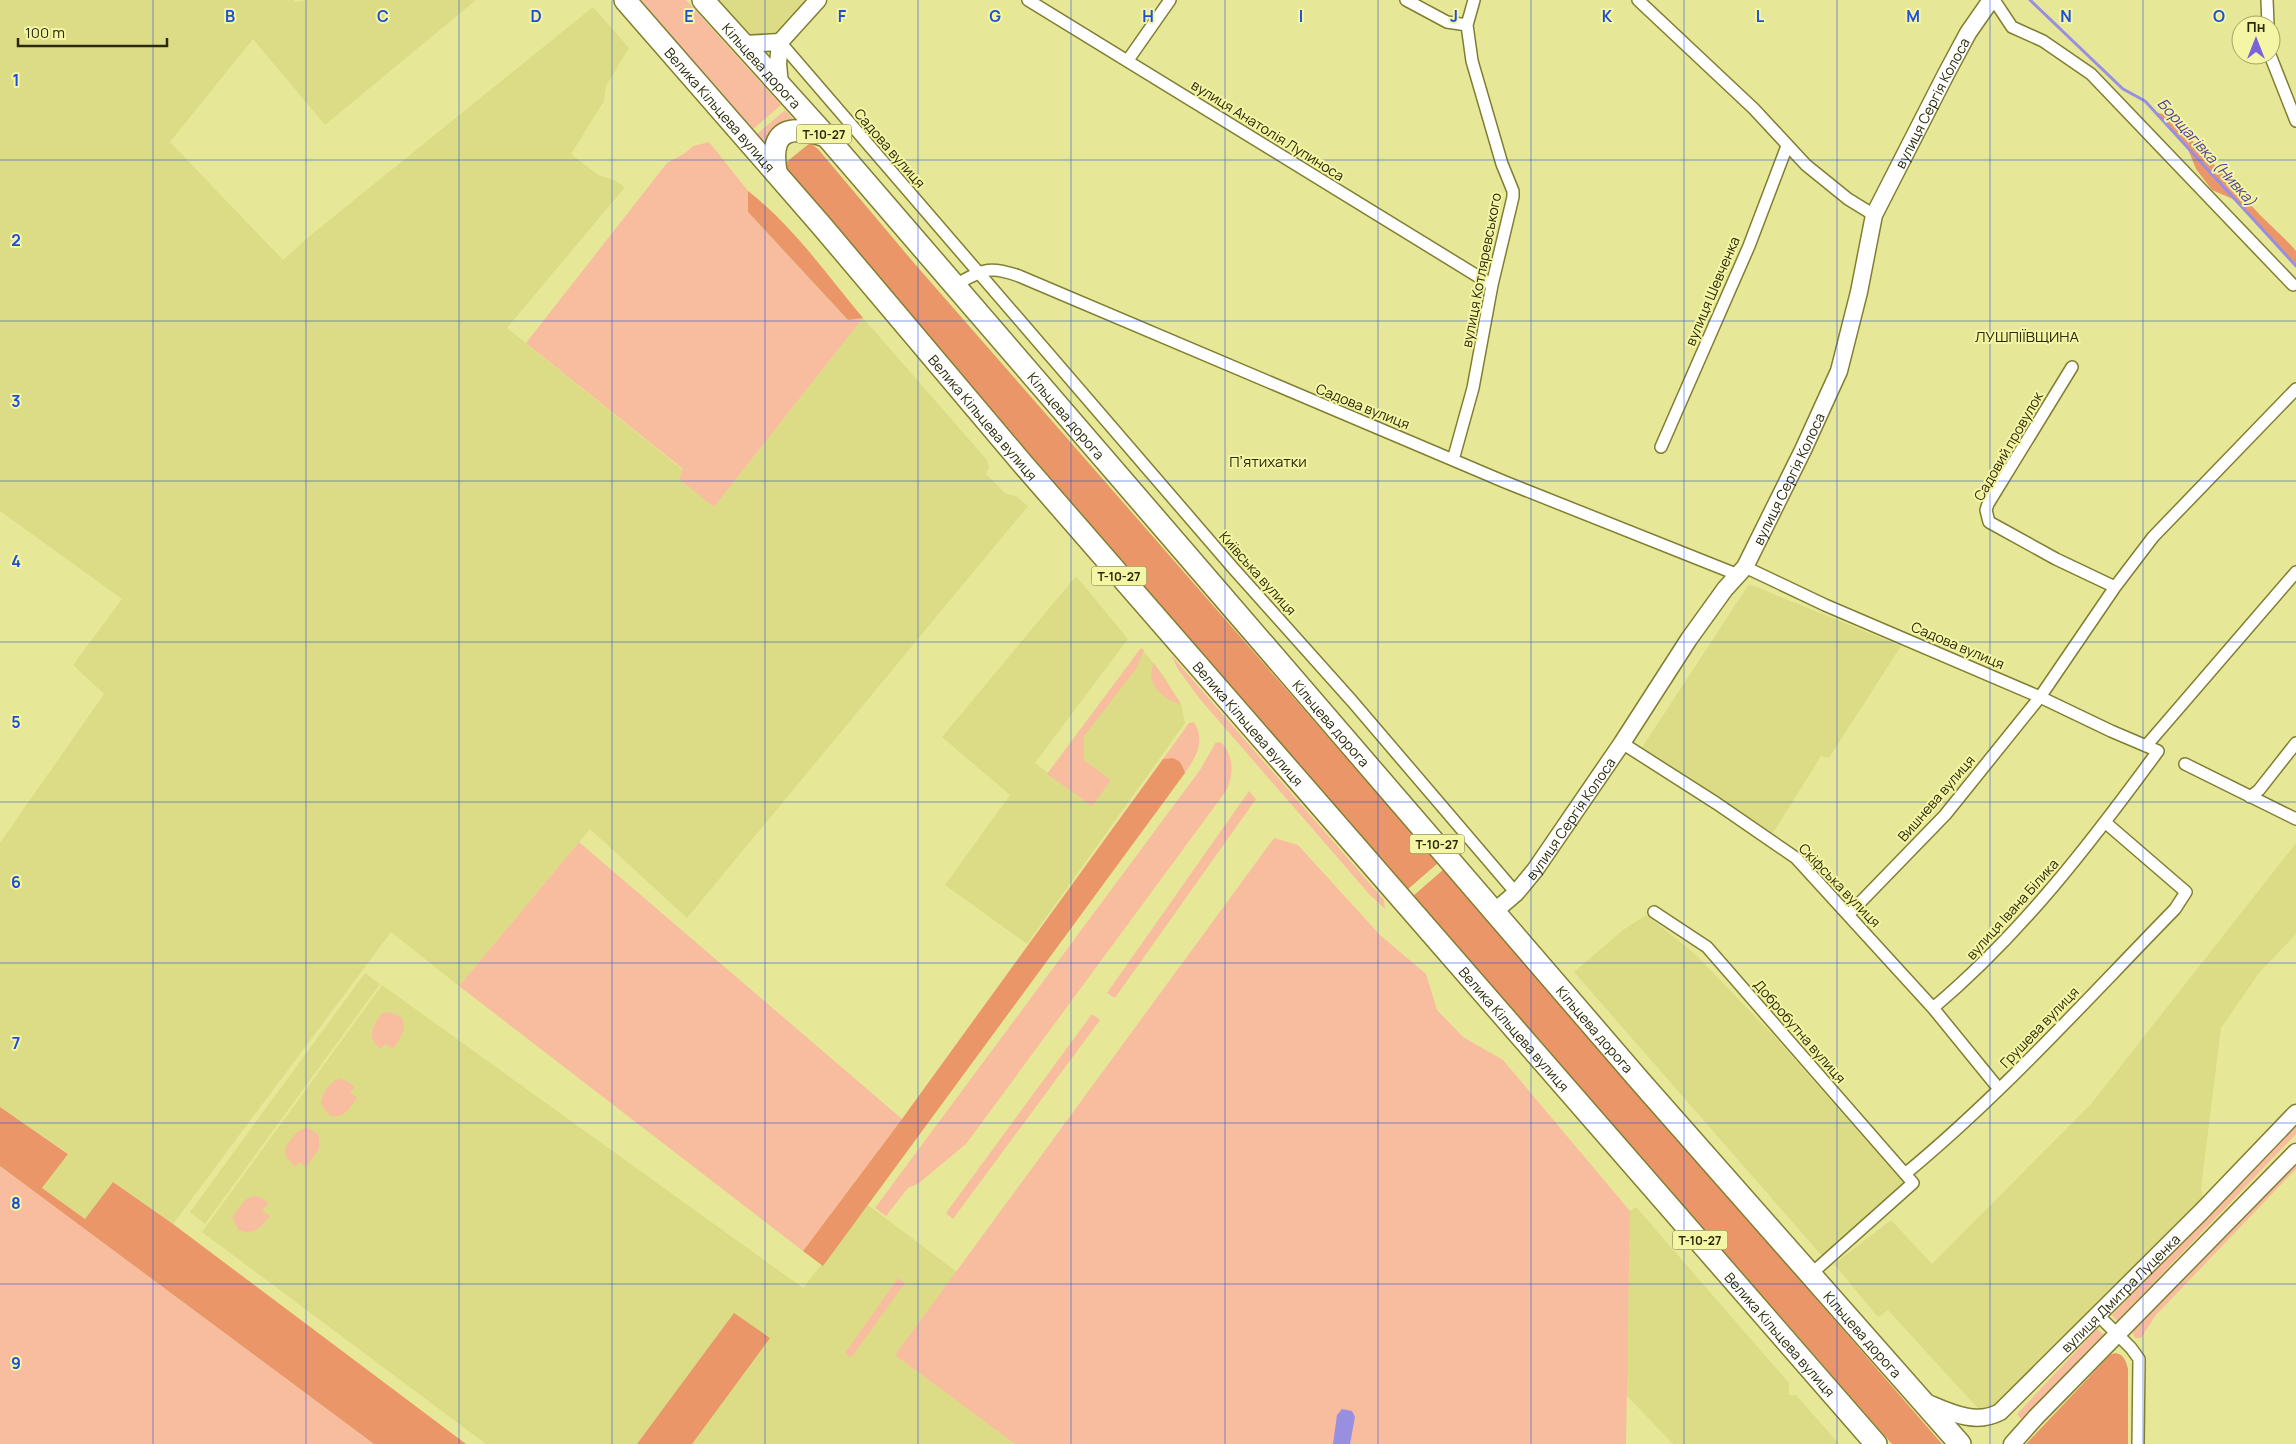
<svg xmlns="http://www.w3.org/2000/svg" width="2296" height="1444" font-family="Manrope,sans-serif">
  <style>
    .built { fill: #dcdc86 }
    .green { fill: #f8bd9f }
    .forest { fill: #ea9669 }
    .water { fill: #998fe1 }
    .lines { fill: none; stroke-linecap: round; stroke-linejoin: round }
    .stream { stroke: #998fe1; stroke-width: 3 }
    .street-casing { stroke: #807f31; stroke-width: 14 }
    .secondary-casing { stroke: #807f31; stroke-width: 19 }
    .highway-casing { stroke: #807f31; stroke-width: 24 }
    .street { stroke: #fff; stroke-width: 11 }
    .secondary { stroke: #fff; stroke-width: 16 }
    .highway { stroke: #fff; stroke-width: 21 }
    .grid { fill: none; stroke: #1d4ed8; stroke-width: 1; stroke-opacity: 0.55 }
    .labels { text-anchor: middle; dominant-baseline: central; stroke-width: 4; stroke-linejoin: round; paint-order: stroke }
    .shield { fill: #f4f5a5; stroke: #676738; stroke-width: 1 }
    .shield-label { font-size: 12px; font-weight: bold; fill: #2a2a09 }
    .street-label { font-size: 14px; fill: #2a2a09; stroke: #f4f5a5 }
    .water-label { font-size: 15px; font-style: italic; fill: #513d9b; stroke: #f4f5a5 }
    .neighbourhood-label { font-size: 15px; fill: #2a2a09; stroke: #f4f5a5 }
    .grid-label { font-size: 16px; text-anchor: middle; font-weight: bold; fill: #1d4ed8; stroke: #f4f5a5; stroke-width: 4; stroke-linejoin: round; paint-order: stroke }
  </style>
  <rect width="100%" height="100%" fill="#e7e798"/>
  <path class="built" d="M0,0H294L295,2L308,0H476L325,125L253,39L170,142L283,260L311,235L593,7L629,48L606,86L604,101L571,154L598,175L614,180L625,187L507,328L683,470L680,479L714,507L863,318L987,460L989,468L986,474L1006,494L1016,496L1028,506L687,918L590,829L459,986L391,932L173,1224L113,1182L85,1219L42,1188L68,1153L0,1107V843L104,694L73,665L122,599L0,511Z
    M718,0H811L783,32L764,39L752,35L742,28Z
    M1076,576L1128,639L1035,763L1048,773L1141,648L1163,675L1181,704L1185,723L1027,944L945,885L1010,795L942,737Z
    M1749,584L1901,646L1829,758L1821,756L1773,833L1641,749Z
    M2296,843V934L2259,973L2221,1028L2201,1188L2203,1198L1993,1411L1982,1413L1888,1310L1878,1317L1834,1264L1891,1220L1932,1264L2091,1104Z
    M1646,915L1694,953L1773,1035L1906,1185L1823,1257L1574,972L1623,930Z
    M365,973L380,984L205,1224L190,1212Z
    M382,985L803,1288L868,1205L957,1272L896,1355L1015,1444H486L202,1232Z
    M1636,1207L1789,1383V1395H1796L1839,1444H1673L1626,1395L1630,1211Z"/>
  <path class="green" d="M641,0H686L781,105L752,130Z
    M785,110L793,119C778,122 770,129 764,142L757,134Z
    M709,142L748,191V212L848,320L863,318L714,507L679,479L683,469L526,343L667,163L685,153L693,146Z
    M1141,648L1144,650L1136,669L1084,736V760L1111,780L1092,806L1047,774Z
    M1171,655L1384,900L1385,909L1369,894L1199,698L1178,669Z
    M1154,663L1181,704C1163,700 1144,683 1154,663Z
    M1194,722C1206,741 1196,757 1185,773L1183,766L1172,758L1163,759L1189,723Z
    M1216,742L1222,743C1234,757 1234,775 1226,791L966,1144L919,1183L908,1188L886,1216L875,1208L1200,770Z
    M1249,791L1256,799L1115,998L1107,993Z
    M1274,838L1298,845L1380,935L1426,974L1437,1010L1463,1037L1503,1060L1630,1211L1626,1444H1015L895,1355Z
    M579,842L902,1119L803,1251L459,986Z
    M390,1012L402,1018C407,1031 400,1038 393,1049L385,1044L381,1049C365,1038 373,1026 382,1013Z
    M1092,1014L1100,1020L953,1219L946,1213Z
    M340,1079L347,1081L355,1087L350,1092L357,1098C349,1109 344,1119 330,1116L321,1105C321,1095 329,1081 340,1079Z
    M2296,1125V1134L2117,1321L2112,1315Z
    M305,1128L312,1130L319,1135V1149L306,1167L299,1162L295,1167L285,1155V1147L298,1131Z
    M2296,1160V1169L2156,1315L2141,1338H2135L2132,1331Z
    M0,1166L374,1444H0Z
    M253,1196L260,1197L269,1203L262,1210L270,1216C261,1227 254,1236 238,1230L232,1217L245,1200Z
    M898,1278L905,1283L851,1358L845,1353Z
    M2097,1329L2104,1335L2022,1420L2017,1414Z"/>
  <path class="forest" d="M2155,112L2170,116L2260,215L2290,244L2296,251V266L2235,200L2212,190L2196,169L2188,149Z
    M810,143L818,149L914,263L1438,863L1407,890L991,409L789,171L784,164Z
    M748,191C793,226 827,275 863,318L848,320L748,212Z
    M1172,758C1180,760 1183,765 1185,773L823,1266L803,1251L902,1119L1163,759Z
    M1444,869L1942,1444H1892L1413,896Z
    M0,1107L68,1154L42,1188L85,1219L113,1182L173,1224L466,1444H374L0,1166Z
    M734,1313L770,1338L692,1444H637Z
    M2115,1353C2124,1354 2126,1361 2128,1369V1444H2026L2110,1355Z"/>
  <path class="water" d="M1342,1409L1352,1411L1355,1417L1350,1444H1333L1337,1415Z"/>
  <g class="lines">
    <path class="stream" d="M2030,0L2123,89L2145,101L2296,266"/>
    <defs>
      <path id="street" d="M1028,0L1492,285
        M1406,0L1447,22L1467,25
        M1638,0L1754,109L1806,165L1848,199L1874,215
        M1994,0L2012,27L2043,41L2091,74L2293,285
        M2267,0L2268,25
        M780,42L1233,568L1352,701L1516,893
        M2270,55L2296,121
        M1128,60L1170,0
        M955,285C983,270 988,265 1019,276L1505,482L1736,574
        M2072,367L1988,504L1986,510L1989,522L2056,559L2115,587
        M1661,447L1749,246L1787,146
        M1453,460L1473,388L1492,285L1513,197V191L1502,164L1472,61L1467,25L1474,0
        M1745,567L1825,605L2040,697L2111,731L2158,751C2090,844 2021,934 1933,1008
        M1622,743L1716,803L1796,858L1933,1008L1999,1089
        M2146,746L2296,572
        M2185,764L2296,819
        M2250,797L2259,790L2296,743
        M1654,912L1707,947L1913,1183L1811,1274
        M1849,914L1945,815L2040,697L2115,587L2153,537L2296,389
        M1905,1174C2002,1094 2087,999 2175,909L2186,892L2106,823
        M2098,1315L2131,1348L2139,1359L2138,1444"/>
      <g id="secondary">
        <path d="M744,44L780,42"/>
        <path d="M780,84L778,64L780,42L818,0"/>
        <path id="s1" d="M1495,911L1516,893L1535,870L1622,743L1689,639L1725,589L1745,567L1803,450L1839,371L1859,292L1874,215L1946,74L1968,33L1991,0"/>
        <path id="s2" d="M1923,1401C1948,1411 1974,1426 2000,1412L2201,1212L2296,1113"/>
        <path d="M2012,1444L2036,1417L2296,1152"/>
      </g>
      <g id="highway">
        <path id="s3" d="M625,0L821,225L1022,463L1876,1444"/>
        <path id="s4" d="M703,0L826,136L1640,1081L1960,1444"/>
        <path d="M776,172C769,128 790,125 826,136"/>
      </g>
    </defs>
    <use href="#street" class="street-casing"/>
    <use href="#secondary" class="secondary-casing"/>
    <use href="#highway" class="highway-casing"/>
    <use href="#street" class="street"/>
    <use href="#secondary" class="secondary"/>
    <use href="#highway" class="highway"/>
  </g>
  <path class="grid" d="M153,0V1444M306,0V1444M459,0V1444M612,0V1444M765,0V1444M918,0V1444M1071,0V1444M1225,0V1444M1378,0V1444M1531,0V1444M1684,0V1444M1837,0V1444M1990,0V1444M2143,0V1444M0,160H2296M0,321H2296M0,481H2296M0,642H2296M0,802H2296M0,963H2296M0,1123H2296M0,1284H2296"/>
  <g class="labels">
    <g class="shield">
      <rect x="796.5" y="124.5" width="55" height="19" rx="4"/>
      <rect x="1091.5" y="566.5" width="55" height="19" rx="4"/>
      <rect x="1409.5" y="834.5" width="55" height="19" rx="4"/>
      <rect x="1672.5" y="1230.5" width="55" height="19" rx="4"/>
    </g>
    <g class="shield-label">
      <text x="824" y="134">Т-10-27</text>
      <text x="1119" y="576">Т-10-27</text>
      <text x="1437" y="844">Т-10-27</text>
      <text x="1700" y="1240">Т-10-27</text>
    </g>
    <g class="street-label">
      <text stroke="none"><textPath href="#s4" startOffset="88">Кільцева дорога</textPath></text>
      <text stroke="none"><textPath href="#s1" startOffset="930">вулиця Сергія Колоса</textPath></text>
      <text stroke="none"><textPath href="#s3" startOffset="145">Велика Кільцева вулиця</textPath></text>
      <text transform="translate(1268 130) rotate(32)">вулиця Анатолія Лупиноса</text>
      <text transform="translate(890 148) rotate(49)">Садова вулиця</text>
      <text transform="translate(1481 270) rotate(-79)">вулиця Котляревського</text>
      <text transform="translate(1712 291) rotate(-67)">вулиця Шевченка</text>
      <text transform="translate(1363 406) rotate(22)">Садова вулиця</text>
      <text stroke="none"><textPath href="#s4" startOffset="552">Кільцева дорога</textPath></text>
      <text stroke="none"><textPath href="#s3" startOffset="550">Велика Кільцева вулиця</textPath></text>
      <text transform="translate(2008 446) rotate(-60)">Садовий провулок</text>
      <text stroke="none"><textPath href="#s1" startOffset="525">вулиця Сергія Колоса</textPath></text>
      <text transform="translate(1258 573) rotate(48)">Київська вулиця</text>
      <text transform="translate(1958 645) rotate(23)">Садова вулиця</text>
      <text stroke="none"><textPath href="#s4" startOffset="958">Кільцева дорога</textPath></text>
      <text stroke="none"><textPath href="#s3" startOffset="955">Велика Кільцева вулиця</textPath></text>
      <text transform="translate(1936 798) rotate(-49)">Вишнева вулиця</text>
      <text stroke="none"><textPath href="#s1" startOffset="120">вулиця Сергія Колоса</textPath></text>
      <text transform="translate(1840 885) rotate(46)">Скіфська вулиця</text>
      <text transform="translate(2012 909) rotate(-48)">вулиця Івана Білика</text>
      <text transform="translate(2039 1027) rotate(-46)">Грушева вулиця</text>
      <text stroke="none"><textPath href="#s4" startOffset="1362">Кільцева дорога</textPath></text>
      <text stroke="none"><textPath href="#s3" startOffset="1360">Велика Кільцева вулиця</textPath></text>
      <text transform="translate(1800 1031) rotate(49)">Добробутна вулиця</text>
      <text stroke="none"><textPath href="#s2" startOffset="250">вулиця Дмитра Луценка</textPath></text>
      <text stroke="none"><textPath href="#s4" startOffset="1768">Кільцева дорога</textPath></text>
      <text stroke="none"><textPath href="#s3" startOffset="1765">Велика Кільцева вулиця</textPath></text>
    </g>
    <g class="water-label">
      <text transform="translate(2207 152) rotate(48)">Борщагівка (Нивка)</text>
    </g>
    <g class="neighbourhood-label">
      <text x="2027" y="336">ЛУШПІЇВЩИНА</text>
      <text x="1268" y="461">Пʼятихатки</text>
    </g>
  </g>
  <g class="grid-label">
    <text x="230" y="22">B</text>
    <text x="383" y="22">C</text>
    <text x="536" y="22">D</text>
    <text x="689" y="22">E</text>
    <text x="842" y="22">F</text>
    <text x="995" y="22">G</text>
    <text x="1148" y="22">H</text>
    <text x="1301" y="22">I</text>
    <text x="1454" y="22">J</text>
    <text x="1607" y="22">K</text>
    <text x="1760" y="22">L</text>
    <text x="1913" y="22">M</text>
    <text x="2066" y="22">N</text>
    <text x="2219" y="22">O</text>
    <text x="16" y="86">1</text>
    <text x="16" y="246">2</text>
    <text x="16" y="407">3</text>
    <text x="16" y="567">4</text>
    <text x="16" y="728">5</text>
    <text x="16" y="888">6</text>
    <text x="16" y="1049">7</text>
    <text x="16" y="1209">8</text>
    <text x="16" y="1369">9</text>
  </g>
  <g transform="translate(2256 40)"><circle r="24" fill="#f4f5a5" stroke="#a3a467"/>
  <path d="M0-4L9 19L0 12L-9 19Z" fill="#7a62dd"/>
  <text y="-8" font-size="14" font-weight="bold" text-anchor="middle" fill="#2a2a09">Пн</text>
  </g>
  <path d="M18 38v8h149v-8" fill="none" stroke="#2a2a09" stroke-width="2.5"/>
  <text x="25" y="38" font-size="15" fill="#2a2a09" stroke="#f4f5a5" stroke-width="4" paint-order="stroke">100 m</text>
</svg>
